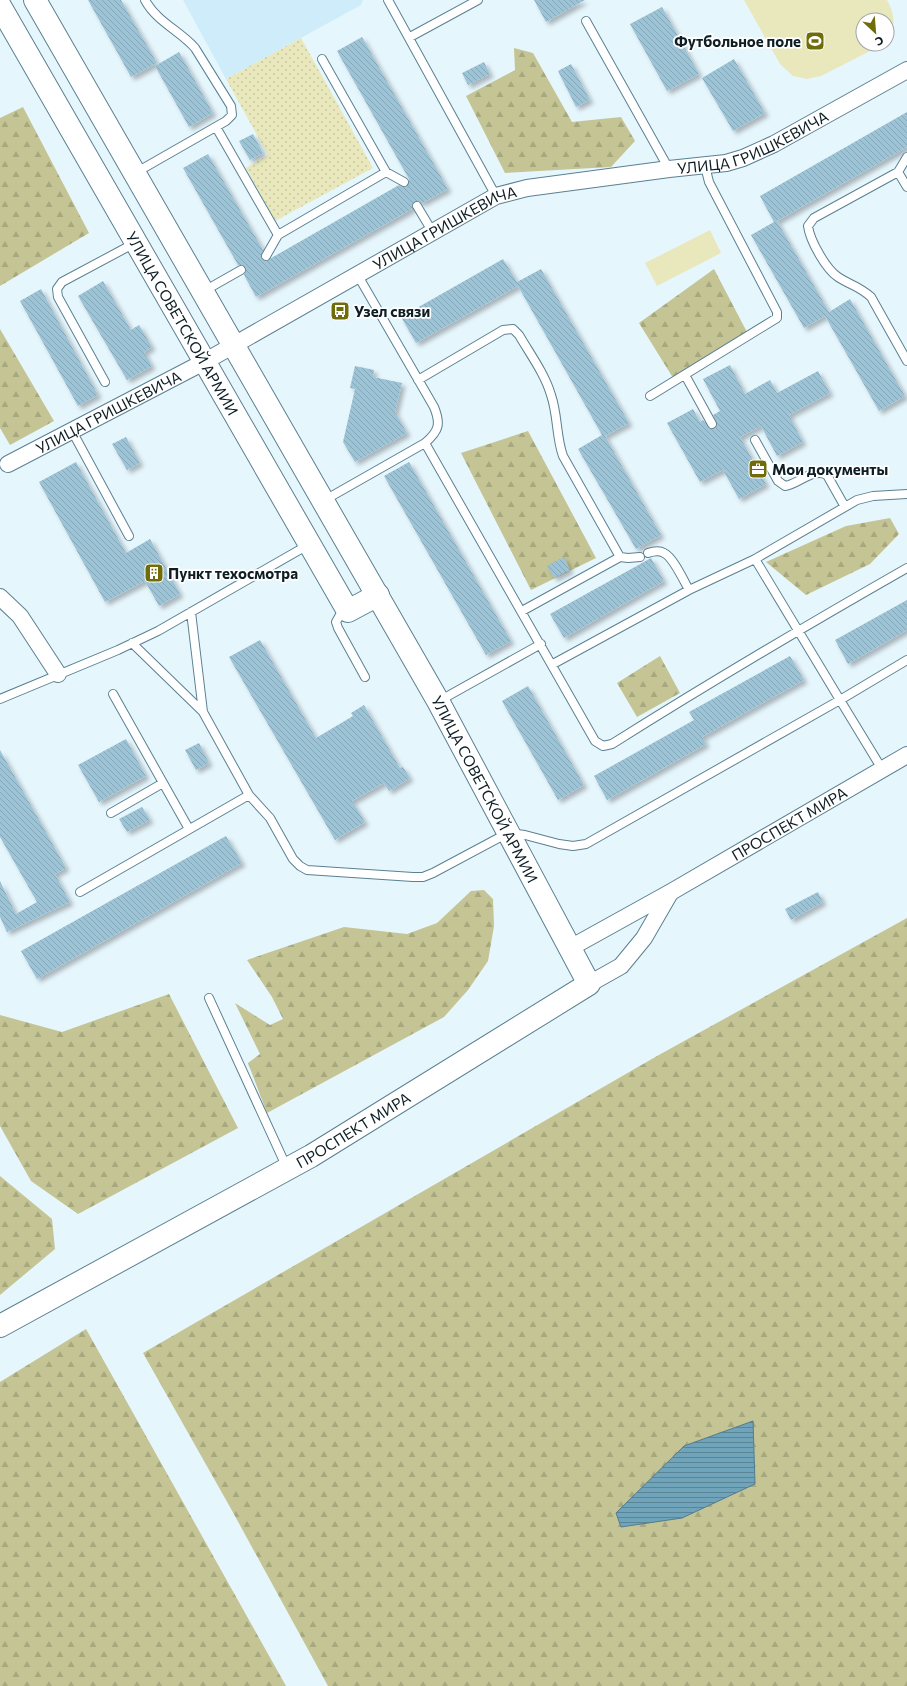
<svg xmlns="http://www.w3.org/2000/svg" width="907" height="1686" font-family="Commissioner,sans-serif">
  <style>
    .built { fill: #cfecfa }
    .grass { fill: #e9e8bc }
    .forest { fill: url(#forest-firs) }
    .park { fill: url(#park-dots) }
    .water { fill: url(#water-rules); stroke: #537c8d }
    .building { fill: url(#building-back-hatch); filter: url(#shadow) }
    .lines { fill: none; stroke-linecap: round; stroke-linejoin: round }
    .lane-casing { stroke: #5b8091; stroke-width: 10 }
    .street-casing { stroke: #5b8091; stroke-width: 18 }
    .secondary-casing { stroke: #5b8091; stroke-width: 24 }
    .lane { stroke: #fff; stroke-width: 8 }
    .street { stroke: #fff; stroke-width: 16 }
    .secondary { stroke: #fff; stroke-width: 22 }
    .labels { text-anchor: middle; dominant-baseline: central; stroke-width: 3.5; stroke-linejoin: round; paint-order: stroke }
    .poi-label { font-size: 15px; font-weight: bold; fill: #0e1e25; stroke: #fff; text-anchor: start }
    .street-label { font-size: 15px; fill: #0e1e25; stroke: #fff }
  </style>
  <defs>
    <pattern id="forest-firs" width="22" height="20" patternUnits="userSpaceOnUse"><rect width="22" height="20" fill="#c5c494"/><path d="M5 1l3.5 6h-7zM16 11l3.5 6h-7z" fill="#a8a87f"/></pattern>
    <pattern id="park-dots" width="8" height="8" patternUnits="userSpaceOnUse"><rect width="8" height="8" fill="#e9e8bc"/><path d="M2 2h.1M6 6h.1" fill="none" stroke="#c7c7a1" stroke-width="1.8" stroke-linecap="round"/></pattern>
    <pattern id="water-rules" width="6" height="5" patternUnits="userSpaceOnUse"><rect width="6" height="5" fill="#70a4ba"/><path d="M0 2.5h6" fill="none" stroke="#5a8597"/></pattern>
    <pattern id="building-back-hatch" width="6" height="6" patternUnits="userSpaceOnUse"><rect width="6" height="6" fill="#9cc4d6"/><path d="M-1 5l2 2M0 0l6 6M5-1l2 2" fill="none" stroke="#85a8b8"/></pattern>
    <filter id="shadow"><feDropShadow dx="3.5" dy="3.5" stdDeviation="2" flood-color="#0004"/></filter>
  </defs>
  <rect width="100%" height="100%" fill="#e6f6fd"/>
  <path class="built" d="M183,0H363L361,5L226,79Z"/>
  <path class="grass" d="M744,0H887C894,12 897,27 887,38V20H863V44H881L878,47L821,76L807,79L793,76L780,64Z
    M710,230L721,253L657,286L645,263Z"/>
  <path class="forest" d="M514,48L533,53L572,122L621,117L635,141L611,167L505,173L466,96L515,70Z
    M23,107L89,233L0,286V118Z
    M714,269L749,336L675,381L639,323Z
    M0,329L54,421L10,445L0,428Z
    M528,431L596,558L531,590L461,453Z
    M890,518L899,534L870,564L806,595L766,562L846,526Z
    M660,656L680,693L637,717L617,683Z
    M484,890L493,899L494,926L488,961L468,990L444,1017L267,1113L248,1063L260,1054L235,1003L270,1025L283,1019L272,997L247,960L344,927L407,934L437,923L471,891Z
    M907,918V1686H328L230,1507L143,1353L657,1056Z
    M169,994L238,1128L78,1214L31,1181L0,1126V1015L62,1032Z
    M0,1176L52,1219L55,1249L0,1295Z
    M86,1329L286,1686H0V1382Z"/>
  <path class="park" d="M301,38L373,168L275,221L246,168L268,155L226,79Z"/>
  <path class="water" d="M753,1421L755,1484L682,1518L621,1527L616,1513L684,1446Z"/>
  <path class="building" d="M88,0H121L157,63L131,77Z
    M534,0H585L546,22Z
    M662,7L699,74L667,91L630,24Z
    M362,37L448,189L422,203L419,201H415L412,204V209L256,297L244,275L246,270V267L241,265H238L183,168L208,154L263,250L261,256L263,261H266L399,185L404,187L407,186L409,179L337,51Z
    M179,52L213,113L189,127L155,66Z
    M734,59L765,113L733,131L702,78Z
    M484,62L490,74L468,85L462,73Z
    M571,64L590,100L576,107L558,71Z
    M907,112V147L777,221L829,312L850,299L905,396L879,411L825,316L804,328L751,235L774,222L760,196Z
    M253,134L263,153L250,160L239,141Z
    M503,259L517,282L541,269L629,423L605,436L661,535L636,549L578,449L602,435L518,286L416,343L401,317Z
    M103,281L131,330L139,325L152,347L144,352L152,366L127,380L78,296Z
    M41,289L98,395L78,406L20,301Z
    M730,365L745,394L770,380L777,393L818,371L830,393L789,415L803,442L777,456L761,426L740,437L766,484L739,499L723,470L700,482L667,423L693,409L700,422L703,420L709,428L715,429L717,424L713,415L720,411L703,379Z
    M355,366L374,370L373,377L402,383L395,412L407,433L355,462L343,442L355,389L350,388Z
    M126,437L140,463L127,470L112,444Z
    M76,462L126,553L150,539L180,594L159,606L145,581L105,602L39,482Z
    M409,462L511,641L486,655L384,476Z
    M564,557L570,570L554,578L547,566Z
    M651,558L664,581L564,638L550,614Z
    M907,600V630L848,664L835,640Z
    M260,640L316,738L353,716L351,713L364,705L400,768L403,767L410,778L389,791L384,783L352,801L365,822L335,840L229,657Z
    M790,656L804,680L702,737L706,744L607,800L594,776L694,720L689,712Z
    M528,686L584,785L558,800L502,701Z
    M126,739L146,776L99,802L78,765Z
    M199,743L209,763L196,770L185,750Z
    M0,750L66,868L55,874L70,902L7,932L0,917V881L16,914L37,902L0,837Z
    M142,807L150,820L127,832L119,819Z
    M226,836L242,863L37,979L21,951Z
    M818,892L823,902L791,920L785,909Z"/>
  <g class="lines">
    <defs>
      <path id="lane" d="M388,0L496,196
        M586,21L669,169
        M410,37L478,0
        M216,127L278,235L386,172L322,59
        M386,172L404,182
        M898,172L907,157
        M135,173L226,121L232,115L231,106L195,48C179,30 157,22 145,0
        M907,187L898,172L814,218L808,226C810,241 826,269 838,277C850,285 859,286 871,297L907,361
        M417,206L432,231
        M266,256L278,235
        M357,274L434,407C441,424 439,431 425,443L595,741L603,746L612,744C709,683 807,625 907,568
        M204,291L241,270
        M685,375L712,424
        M418,380L503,330L513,329L519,335C530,354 545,374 551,395C558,415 556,437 563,456L620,557L522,611
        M105,382L58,297L57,289L62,282L135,243
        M650,396L777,318V312L709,182L705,166
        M72,431L129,536
        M755,440L778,481L785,486C799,484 813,467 827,475L845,507
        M323,501L425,443
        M648,553C654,551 659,550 664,553C673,557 684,581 689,590
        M620,557L628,558L640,557
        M755,559L840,700L907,660
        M191,612L203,712L249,795L270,818L293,859L300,866L307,870L413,877H423L433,873L508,833L525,835L559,844L573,846L586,844L840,700L882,769
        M347,612L340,615L336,622L338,628L365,677
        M132,643L203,712
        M553,664L689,590L755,559L857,500L873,496L907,494
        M113,694L189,829
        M0,699L118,650L158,631L308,545
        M439,701L541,644
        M111,813L163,783
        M80,892L249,795
        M209,998L287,1168"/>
      <g id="street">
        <path id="s1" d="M8,464L204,362L496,196L527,188L669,169L726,163L743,158L774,144L907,70"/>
        <path d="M0,597L20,616L58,674"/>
        <path id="s2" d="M570,948L671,892L907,755"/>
        <path d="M589,984L621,966L644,938L670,893"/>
      </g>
      <g id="secondary">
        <path id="s3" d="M0,6L348,611L378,595"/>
        <path id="s4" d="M0,1326L311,1156L589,984L438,701L35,0"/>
      </g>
    </defs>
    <use href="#lane" class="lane-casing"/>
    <use href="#street" class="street-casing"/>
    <use href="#secondary" class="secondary-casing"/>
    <use href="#lane" class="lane"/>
    <use href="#street" class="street"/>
    <use href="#secondary" class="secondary"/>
  </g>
  <defs>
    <symbol id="stadium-square" viewBox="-11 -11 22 22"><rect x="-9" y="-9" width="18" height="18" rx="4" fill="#706c0a" stroke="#fff"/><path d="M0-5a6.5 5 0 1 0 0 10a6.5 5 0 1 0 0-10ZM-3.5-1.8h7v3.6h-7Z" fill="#fff"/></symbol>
    <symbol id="bus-square" viewBox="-11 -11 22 22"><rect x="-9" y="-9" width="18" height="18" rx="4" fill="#706c0a" stroke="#fff"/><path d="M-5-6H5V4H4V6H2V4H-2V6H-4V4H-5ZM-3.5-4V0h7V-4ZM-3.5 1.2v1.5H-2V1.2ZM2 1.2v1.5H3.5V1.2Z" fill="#fff"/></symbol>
    <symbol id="office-square" viewBox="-11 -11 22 22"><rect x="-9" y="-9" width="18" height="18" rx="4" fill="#706c0a" stroke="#fff"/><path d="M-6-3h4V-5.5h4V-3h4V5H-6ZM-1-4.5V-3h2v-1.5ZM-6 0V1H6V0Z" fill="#fff"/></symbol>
    <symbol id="building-square" viewBox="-11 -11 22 22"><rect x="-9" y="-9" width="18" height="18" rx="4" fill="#706c0a" stroke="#fff"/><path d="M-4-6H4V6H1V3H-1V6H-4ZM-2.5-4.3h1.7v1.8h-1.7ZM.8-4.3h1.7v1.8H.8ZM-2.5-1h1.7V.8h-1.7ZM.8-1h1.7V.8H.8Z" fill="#fff"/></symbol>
  </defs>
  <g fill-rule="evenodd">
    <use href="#stadium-square" x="804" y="30" width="22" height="22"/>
    <use href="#bus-square" x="329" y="300" width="22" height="22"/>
    <use href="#office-square" x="747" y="458" width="22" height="22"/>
    <use href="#building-square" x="143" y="562" width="22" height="22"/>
  </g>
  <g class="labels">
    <g class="poi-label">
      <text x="801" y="41" text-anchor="end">Футбольное поле</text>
      <text x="354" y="311">Узел связи</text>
      <text x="772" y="469">Мои документы</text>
      <text x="168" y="573">Пункт техосмотра</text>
    </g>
    <g class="street-label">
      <text stroke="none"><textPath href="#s1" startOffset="821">УЛИЦА ГРИШКЕВИЧА</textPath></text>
      <text stroke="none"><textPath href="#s1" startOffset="497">УЛИЦА ГРИШКЕВИЧА</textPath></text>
      <text stroke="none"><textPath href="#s3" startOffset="366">УЛИЦА СОВЕТСКОЙ АРМИИ</textPath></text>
      <text stroke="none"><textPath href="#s1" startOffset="113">УЛИЦА ГРИШКЕВИЧА</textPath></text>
      <text transform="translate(485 789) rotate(62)">УЛИЦА СОВЕТСКОЙ АРМИИ</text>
      <text stroke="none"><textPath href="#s2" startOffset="252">ПРОСПЕКТ МИРА</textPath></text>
      <text stroke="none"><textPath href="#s4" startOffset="404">ПРОСПЕКТ МИРА</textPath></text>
    </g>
  </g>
  <g transform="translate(875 32) rotate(154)"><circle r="19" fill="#ffffff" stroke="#9fa5a8"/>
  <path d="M0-3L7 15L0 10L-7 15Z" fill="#706c0a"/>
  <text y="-6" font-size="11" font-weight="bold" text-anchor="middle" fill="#0e1e25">С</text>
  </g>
</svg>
